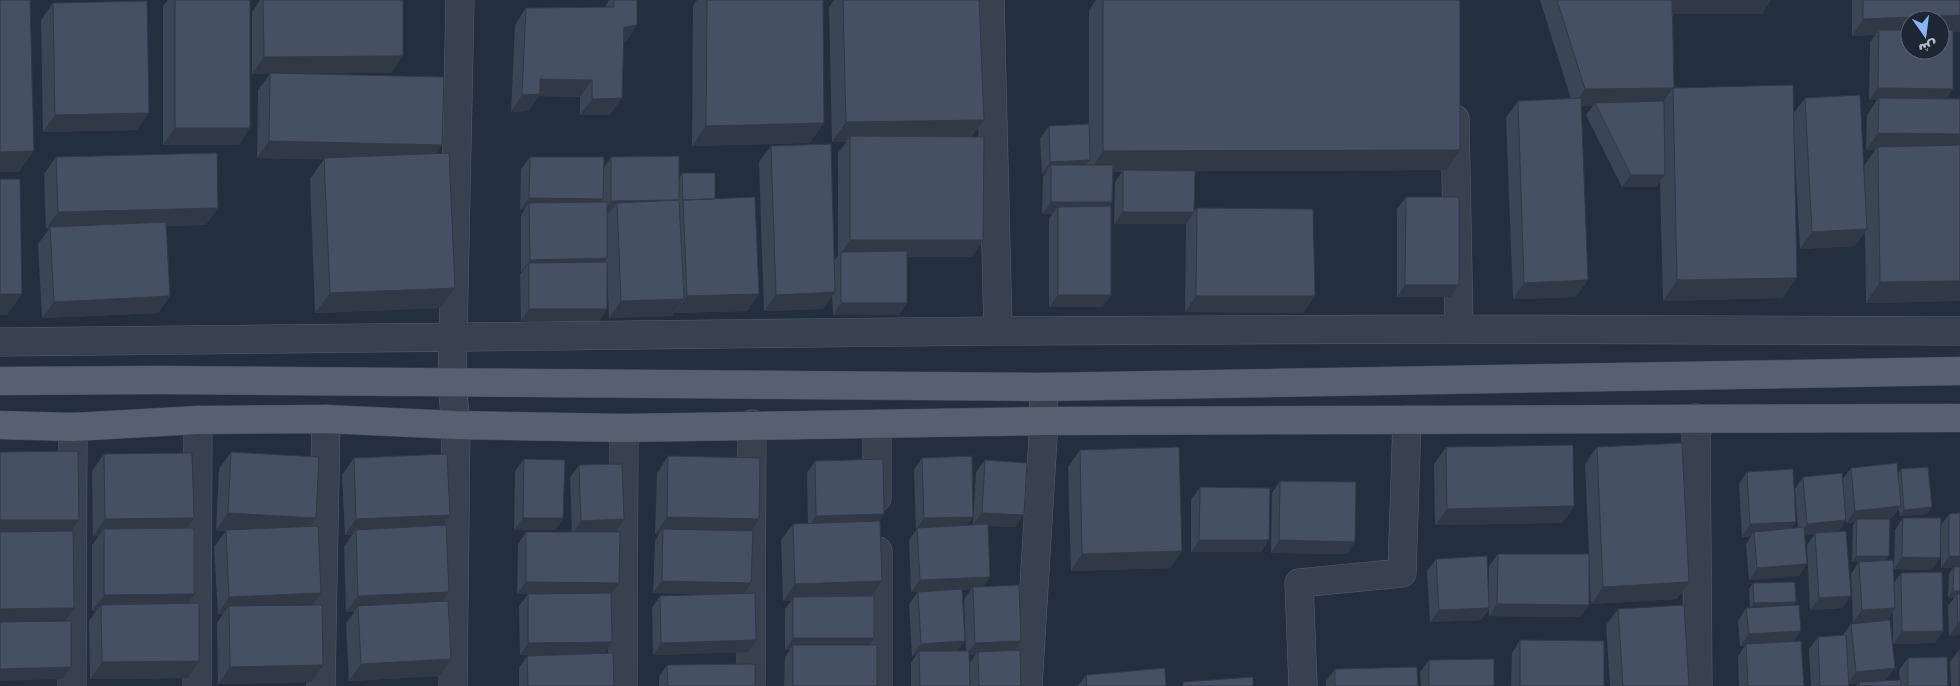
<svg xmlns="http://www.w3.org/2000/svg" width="1960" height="686" font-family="'DejaVu Sans',Cairo,sans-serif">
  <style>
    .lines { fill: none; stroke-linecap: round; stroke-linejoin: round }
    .minor-casing { stroke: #565f6c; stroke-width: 29 }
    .major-casing { stroke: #414a57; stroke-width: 29 }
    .minor { stroke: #38414e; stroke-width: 28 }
    .major { stroke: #56606e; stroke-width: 28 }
    .wall { fill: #3b4654; fill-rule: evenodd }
    .shaded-wall { fill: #303945 }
    .building { fill: #455162; stroke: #303945 }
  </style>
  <rect width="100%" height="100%" fill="#242f3e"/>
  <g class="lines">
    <defs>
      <path id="minor" d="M990,0L998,331
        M1455,119L1459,329
        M0,342L998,331L1459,329L1960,331
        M1696,418L1698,686
        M877,424V498
        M878,551V686
        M72,686L73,427
        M197,686L198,420
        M321,686L326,419
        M453,686L456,425L452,384L460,0
        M623,686L624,428
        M751,686L752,424
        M1028,686L1044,421L1043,387
        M1303,686L1299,583L1402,573L1407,420"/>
      <path id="major" d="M0,381L160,380L1043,387L1960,371
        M0,425L73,427L198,420L326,419L456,425L624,428L1044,421L1960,418"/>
    </defs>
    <use href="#minor" class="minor-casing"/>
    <use href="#major" class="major-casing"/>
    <use href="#minor" class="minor"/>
    <use href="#major" class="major"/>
  </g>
  <path class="wall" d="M168,0H250L239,145H163V6Z
    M260,0H403L391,73H291L436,153L440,308L315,313L310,179L324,159L257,158L258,90L270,74H252V12Z
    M609,0H637V25L626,42H623L610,115H580V97L539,96L528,111L511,112L515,25L526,8L605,7Z
    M697,0H823L810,143L692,146L693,6Z
    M834,0H979L972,137V257H907L899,315H833L832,296L823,309L764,311L759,162L771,146L834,261L838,256V153L846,142H832L829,7Z
    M1096,0H1460L1446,170L1195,171L1194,212L1197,208L1315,296L1303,313L1185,312L1186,224H1114L1115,182L1122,172H1113L1112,202L1109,206L1111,295L1102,307H1049V219L1052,214H1042L1043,177L1045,174H1042L1040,138L1049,126L1089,131V11Z
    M1540,0H1771L1762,14H1673L1674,88L1793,114L1805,98L1864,166L1875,150H1866L1867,115L1877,100H1869L1870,42L1875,35L1852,36V0H1960V32H1953L1946,98L1960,99V301L1866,303L1865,232L1855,246L1800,249L1793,121L1783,298L1663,301L1660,181L1656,187H1622L1586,115L1593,106H1581L1576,297L1513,299L1506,118L1518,101L1571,99Z
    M53,3L137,130L43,132L41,20Z
    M56,157L206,225L166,226L170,296L158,313L42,318L38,244L49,229H46L44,174Z
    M530,157L604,168L611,157L679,178L682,173L715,199L759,294L747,311L675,313V311L672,316L609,318L607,271V309L599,321H521L520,275L522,272H521V216L524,210H520L521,169Z
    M1406,197L1459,285L1451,297H1397V209Z
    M1446,447L1574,506L1562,523L1435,525L1434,464Z
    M1597,447L1677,599L1591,604L1589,554V605L1580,617L1489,616V609L1481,620L1430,622L1427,571L1436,559L1489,596V566L1498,554H1589L1585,464Z
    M1080,450L1182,551L1170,568L1071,571L1068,467Z
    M231,452L310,526L313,605L311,682L218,684L217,623L223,614H218L214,547L226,531L216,530L219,469Z
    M104,454L186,528L194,594L187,604L188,678L90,679L89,621L96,611H92V545L99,536H93L92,471Z
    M668,456L750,531L744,594L756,640L748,652L653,655L652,608L660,596L715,594L653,593L655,541L659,534H655L657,473Z
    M354,458L442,525L449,592L442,601L451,659L439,676L349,681L346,623L354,612H346L344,546L352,535H345L342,475Z
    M922,458L973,517L967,525H973L976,472L985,460L1015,527L988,526L990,577L983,587L1015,650L1021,686H911V663L916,655L912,656L909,604L918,592L928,591L911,592L909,540L916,530L914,470ZM971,589L964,600L966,651H958L962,590ZM969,655H975L970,663Z
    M524,459L563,518L555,530H514L515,471Z
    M815,461L880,521L872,596L869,645L877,686H784L785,657L790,650H785V609L791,601H783L781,540L793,524L808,523L807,473Z
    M579,465L624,519L616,532H597L611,594L612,642L604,654L614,686H519V668L527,656L580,654L520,655L519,606L528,594H517L518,544L526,532H572L570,478Z
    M1851,468L1898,473L1901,469L1927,514L1900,516L1899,509L1892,518L1882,519L1886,560L1894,583L1901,573L1943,631L1935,643L1893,644V612L1887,621L1853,623L1851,574L1859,562H1852L1853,525L1855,522L1846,523L1842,480Z
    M1747,472L1792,529L1798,528L1795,489L1803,477L1846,520L1838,532L1842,608L1810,610L1807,545L1814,535H1805L1799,576L1749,580L1746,544L1751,536L1742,537L1739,484Z
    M1280,481L1347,554L1271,553L1272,493Z
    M1200,487L1261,552H1191V500Z
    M1960,513V635L1949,636L1948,606L1954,598L1948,597L1949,574L1953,568H1941V540L1932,570L1894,569L1895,530L1903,518L1941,525L1949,514Z
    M1753,583L1793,605L1801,631L1793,642L1804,686H1739L1738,656L1745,646H1740L1738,621L1746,608H1750L1749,589Z
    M1618,609L1689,686H1610L1606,625Z
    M1851,624L1886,680L1864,682L1900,680L1899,670L1908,658L1948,686H1856L1858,683L1849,684V686H1811L1809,649L1818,637L1843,635Z
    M1520,640L1604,686H1511L1512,653Z
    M1959,650L1960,686H1951L1950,662Z
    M1429,660L1494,686H1421L1420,672Z
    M667,665L755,686H659V677Z
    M1335,669L1418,686H1326V681Z
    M1086,675L1166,686H1078Z"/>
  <path class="shaded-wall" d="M1672,0H1771L1762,14H1662Z
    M1960,15V32L1940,33V20H1910V34L1879,30L1875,35L1852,36L1863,19Z
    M637,25L626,42L612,44L624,27Z
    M403,56L391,73L252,74L264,57Z
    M540,79L592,80L580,97L539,96L528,111L511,112L522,95Z
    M1673,88L1661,105L1595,103L1593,106H1573L1585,89Z
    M1878,88L1953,89L1945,101L1879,98L1877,100H1869Z
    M622,98L610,115H580L592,99Z
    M149,113L137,130L43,132L55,115Z
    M984,120L969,140L850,136L846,142H832L846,122Z
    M824,123L810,143L692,146L706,126Z
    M175,128H250L239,145H163Z
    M1878,133L1960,134V150L1878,147L1875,150H1866Z
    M269,141L442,145L430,162L257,158Z
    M1460,150L1446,170L1123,172V170L1122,172H1089L1103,151Z
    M34,151L19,172H0V152Z
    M1090,160L1081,172L1051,165L1045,174H1042L1050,162Z
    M1631,175H1665L1656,187H1622Z
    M529,198L603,199L595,211L529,203L524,210H520Z
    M679,200L617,203L609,213H602L611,201Z
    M1051,202H1112L1104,214L1058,207L1052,214H1042Z
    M218,208L206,225L50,229V227L49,229H46L58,212Z
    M1123,212H1194L1186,224H1114Z
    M1867,229L1855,246L1800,249L1812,232Z
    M850,240H983L972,257H841V253Z
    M607,258L599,271L529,263L522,272H521L530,260Z
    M1797,278L1783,298L1663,301L1677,280Z
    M1588,280L1576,297L1513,299L1524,283Z
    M1960,281V301L1866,303L1880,282Z
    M1405,285H1459L1451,297H1397Z
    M455,288L440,308L315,313L330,293Z
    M835,292L823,309L764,311L776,295Z
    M0,294H22L7,315H0Z
    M759,294L747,311L675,313L687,296Z
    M1058,295H1111L1102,307H1049Z
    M170,296L158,313L42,318L54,302Z
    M1196,296H1315L1303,313L1185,312Z
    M684,299L672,316L609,318L621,301Z
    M841,303H907L899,315H833Z
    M529,309H607L599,321H521Z
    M1574,506L1562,523L1435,525L1447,509Z
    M1901,506L1892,518L1857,522V519L1855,522L1846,523L1855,511Z
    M1932,507L1927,514L1900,516L1904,510Z
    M228,513L316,518L304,535L216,530Z
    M982,513L1024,515L1015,527L973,525Z
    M884,514L876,527L808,528L816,516Z
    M450,515L438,532L356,530L352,535H345L356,519Z
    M667,517L759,519L747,536L663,529L659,534H655Z
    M973,517L965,529L917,528L915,530L924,518Z
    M194,518L182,534L104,529L99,536H93L105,519Z
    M523,518H563L555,530H514Z
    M624,519L616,532L573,533L581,521Z
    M0,520H79L67,536L0,537Z
    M1846,520L1837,533H1815L1814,535L1799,536L1807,524Z
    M1796,522L1788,534L1754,532L1751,536L1742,537L1750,524Z
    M1199,540H1269L1261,552H1191Z
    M1279,540L1355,542L1347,554L1271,553Z
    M1182,551L1170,568L1071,571L1082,554Z
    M1856,556H1889L1884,562H1852Z
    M1949,556H1960V568H1941Z
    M1902,557L1940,558L1932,570L1894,569Z
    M1807,564L1799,576L1749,580L1757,568Z
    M990,577L982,589L973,587L971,589L911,592L920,580Z
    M662,581L751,583L743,595L653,593Z
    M882,581L870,598L793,597L791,601H783L795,584Z
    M526,582L619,583L610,595L517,594Z
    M1689,582L1677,599L1591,604L1603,587Z
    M1953,591H1960V598L1957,594L1954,598L1948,597Z
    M449,592L437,609L358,606L354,612H346L358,596Z
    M321,593L309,610L229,606L223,614H218L229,597Z
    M194,594L183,611L101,605L96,611H92L104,595Z
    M1851,596L1842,608L1810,610L1819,598Z
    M1796,602L1791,608L1750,610L1754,603Z
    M1497,604L1589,605L1580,617L1489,616Z
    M74,608L62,625H0V609Z
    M1489,608L1481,620L1430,622L1439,610Z
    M1895,608L1887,621L1853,623L1862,610Z
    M1960,623V635L1949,636L1958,624Z
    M1801,631L1793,643L1746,644L1745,646H1740L1749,634Z
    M1943,631L1935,643L1893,644L1902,632Z
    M793,638H874L866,650L793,645L790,650H785Z
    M756,640L748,652L653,655L661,643Z
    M965,641L956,653L919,651L916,655L912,656L921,644Z
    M1021,641L1013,653L978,652L975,655H966L975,643Z
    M612,642L604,654L520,655L528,643Z
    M451,659L439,676L349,681L361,664Z
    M199,661L188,678L90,679L102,662Z
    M323,665L311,682L218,684L230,667Z
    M71,667L63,679L0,681V669Z
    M1895,668L1886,680L1848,684L1856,672Z"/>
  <path class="building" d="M0,0H30L34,151L0,152Z
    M175,0H250V128H175Z
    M263,0H403V56L264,57Z
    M614,0H637V25L624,27L622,98L592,99V80L540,79V94L522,95L526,8L614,7Z
    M707,0H823L824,123L706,126Z
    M843,0H979L984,120L846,122Z
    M1103,0H1460V150L1103,151Z
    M1557,0H1672L1674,88L1585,89Z
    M1863,0H1960V15L1863,19Z
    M147,1L149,113L55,115L53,3Z
    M1879,30H1910V50H1940V30H1953V89L1878,88Z
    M270,73L444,77L442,145L269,141Z
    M1793,85L1797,278L1677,280L1673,88Z
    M1860,95L1867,229L1812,232L1805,98Z
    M1581,98L1588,280L1524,283L1518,101Z
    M1879,98L1960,99V134L1878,133Z
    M1664,101L1665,175H1631L1595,103Z
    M1089,124L1090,160L1050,162L1049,126Z
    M850,136L984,137L983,240H850Z
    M831,144L835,292L776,295L771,146Z
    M1960,145V281L1880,282L1878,147Z
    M217,153L218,208L58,212L56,157Z
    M449,153L455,288L330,293L324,158Z
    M679,156V200L611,201V157Z
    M530,157H604L603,199L529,198Z
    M1051,165H1113L1112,202H1051Z
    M1123,170L1195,171L1194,212H1123Z
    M682,173H715V199L683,200V201Z
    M0,179H20L22,294H0Z
    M755,197L759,294L687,296L683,200Z
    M1406,197H1459V285H1405Z
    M679,200L684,299L621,301L617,203Z
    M607,202V258L530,260L529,203Z
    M1111,206V295H1058V207Z
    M1197,208L1313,209L1315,296H1196Z
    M166,222L170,296L54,302L50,227Z
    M907,251V303H841V252Z
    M607,262V309H529V263Z
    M1682,443L1689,582L1603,587L1597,447Z
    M1573,445L1574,506L1447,509L1446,447Z
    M1179,447L1182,551L1082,554L1080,450Z
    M78,451L79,520H0V452Z
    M231,452L319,457L316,518L228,513Z
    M192,453L194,518L105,519L104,454Z
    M447,454L450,515L356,519L354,458Z
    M668,456L760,458L759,519L667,517Z
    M972,456L973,517L924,518L922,458Z
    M524,459L565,460L563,518H523Z
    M883,459L884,514L816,516L815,461Z
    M985,460L1027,463L1024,515L982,513Z
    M1897,463L1901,506L1855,511L1851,468Z
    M622,464L624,519L581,521L579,465Z
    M1928,467L1932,507L1904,510L1901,469Z
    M1793,469L1796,522L1750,524L1747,472Z
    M1842,473L1846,520L1807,524L1803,477Z
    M1280,481L1356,482L1355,542L1279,540Z
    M1200,487L1270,488L1269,540H1199Z
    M1960,513V556H1949V514Z
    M1903,518H1941L1940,558L1902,557Z
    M1857,519H1890L1889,556H1856Z
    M880,521L882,581L795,584L793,524Z
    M988,524L990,577L920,580L917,528Z
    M446,525L449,592L358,596L356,530Z
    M318,526L321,593L229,597L226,530Z
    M1804,527L1807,564L1757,568L1754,532Z
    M194,528V594L104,595V529Z
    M663,529L753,531L751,583L662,581Z
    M73,531L74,608L0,609V532Z
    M1846,531L1851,596L1819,598L1815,533Z
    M526,532H620L619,583L526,582Z
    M1498,554H1589V605L1497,604Z
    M1487,556L1489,608L1439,610L1436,559Z
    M1893,560L1895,608L1862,610L1859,562Z
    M1954,567H1960V591H1953Z
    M1942,572L1943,631L1902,632L1901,573Z
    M1795,582L1796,602L1754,603L1753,583Z
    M1019,585L1021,641L975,643L973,587Z
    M962,589L965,641L921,644L918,592Z
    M611,593L612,642L528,643V594Z
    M755,593L756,640L661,643L660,596Z
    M1957,594H1960V623L1958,624Z
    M874,596V638H793V597Z
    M448,601L451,659L361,664L358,606Z
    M199,603V661L102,662L101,605Z
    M322,605L323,665L230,667L229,606Z
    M1684,605L1689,686H1623L1618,609Z
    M1799,605L1801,631L1749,634L1746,608Z
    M1890,620L1895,668L1856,672L1851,624Z
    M71,621V667L0,669V622Z
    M1846,635L1849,686H1820L1818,637Z
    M1520,640L1604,641V686H1520Z
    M1801,641L1804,686H1748L1746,644Z
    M793,645H877V686H793Z
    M1020,650L1021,686H979L978,652Z
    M1959,650H1960V686H1959Z
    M919,651H969L970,686H920Z
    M613,653L614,686H528L527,656Z
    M1947,657L1948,686H1908V658Z
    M1494,659V686H1429V660Z
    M755,664V686H668L667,665Z
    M1417,667L1418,686H1335V669Z
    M1165,668L1166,686H1087L1086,675Z
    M1253,677V686H1183V682Z
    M1901,680V686H1859V682Z"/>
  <g transform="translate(1925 35) rotate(166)"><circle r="24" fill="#1d2633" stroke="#59626f"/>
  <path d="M0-4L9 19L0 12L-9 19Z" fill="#8ab4f8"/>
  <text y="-8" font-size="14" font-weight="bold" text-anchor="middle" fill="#b4bcc9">ش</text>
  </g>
</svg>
